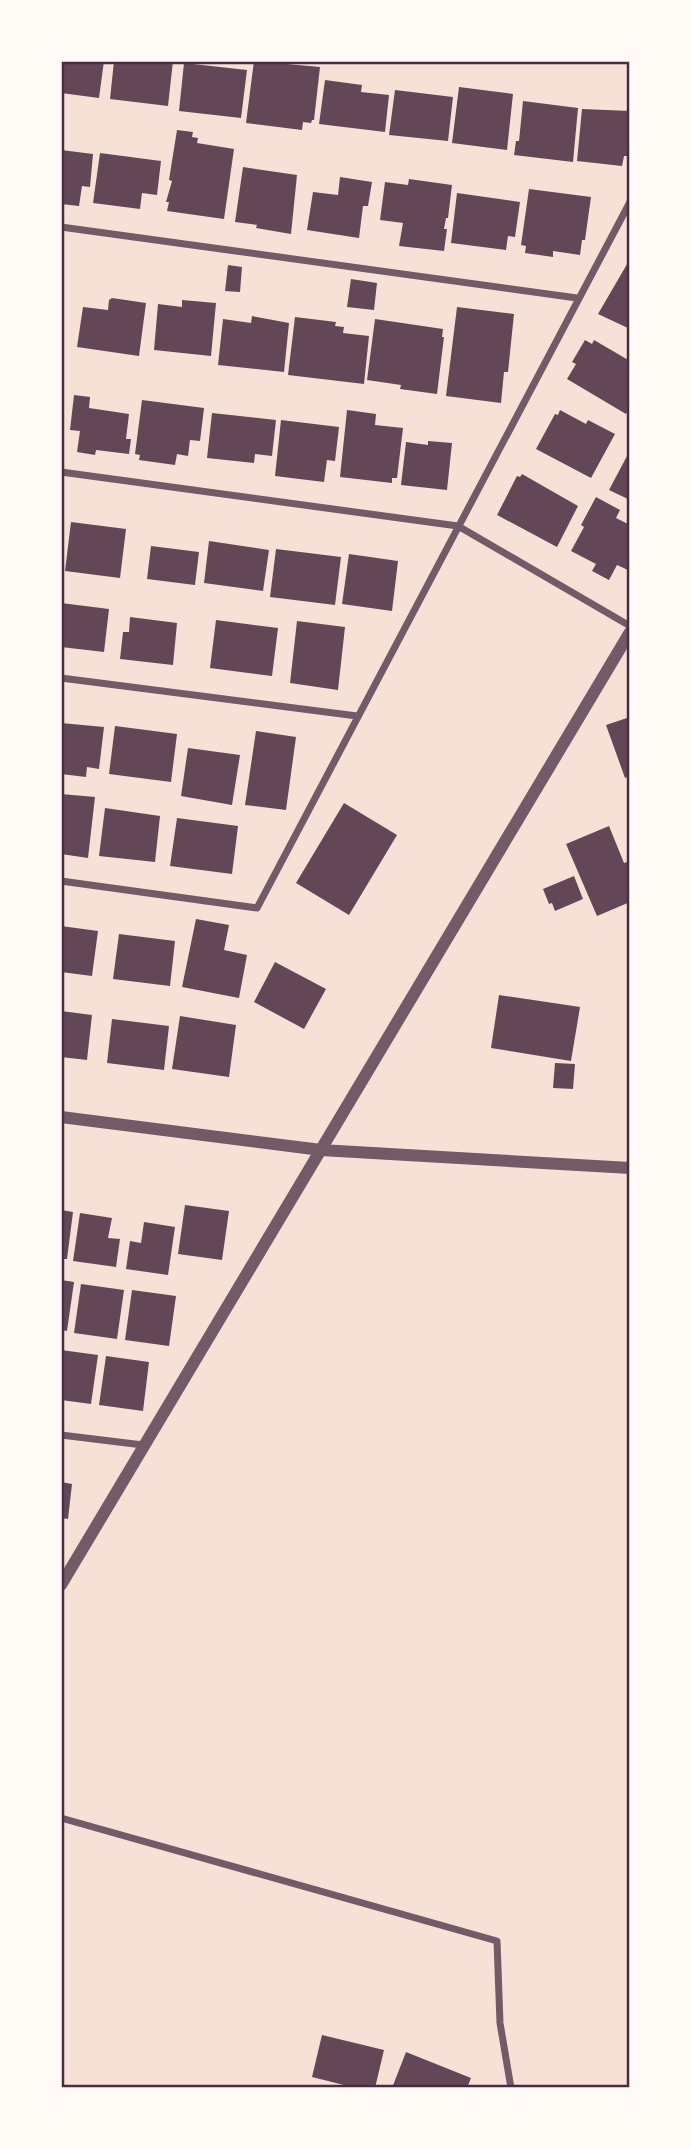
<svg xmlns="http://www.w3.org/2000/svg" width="691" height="2149" font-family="Poppins,sans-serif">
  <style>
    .building { fill: #644757 }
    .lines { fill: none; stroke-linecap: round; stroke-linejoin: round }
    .minor { stroke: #755966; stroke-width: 7 }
    .tertiary { stroke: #755966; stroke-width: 12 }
    .neatline { fill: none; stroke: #4a2c40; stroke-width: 2.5 }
  </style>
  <rect width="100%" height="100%" fill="#f7e1d7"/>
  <path class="building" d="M61,61H104L99,98L61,93Z
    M114,61H173L168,106L110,99Z
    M254,61L320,67L314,120H312L311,123L303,122L302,130L246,123Z
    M184,63L247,70L241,118L179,111Z
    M325,80L362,85L361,92L389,95L385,132L319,124Z
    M459,87L513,94L507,150L452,143Z
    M395,90L453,97L448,141L389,135Z
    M523,101L578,108L573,162L514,155L516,141H519Z
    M582,109L630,111V156H624L622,166L577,161Z
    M177,130L193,132L192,137L198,138L197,143L234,149L224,219L167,211L169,202H166L172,181L169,180Z
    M61,150L93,154L90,187L82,186L79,206L61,204Z
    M100,153L161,161L157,195L142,193L140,209L93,203Z
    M243,167L297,175L291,234L256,228L257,225L235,222Z
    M340,177L372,182L368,206H363L359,238L307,230L313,192L338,195Z
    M409,179L452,185L448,218H446L444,229H447L444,251L399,246L403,223L380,220L385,182L408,185Z
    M529,189L591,197L585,240H582L580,255L553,251V257L525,253L526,246L521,245Z
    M457,193L520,202L515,237L508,236L506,250L451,243Z
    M630,259V329L598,314Z
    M228,265L242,267L240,292L225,291Z
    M351,279L377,283L374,310L347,307Z
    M112,298L146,303L139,356L77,347L83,307L108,310L109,300Z
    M182,300L216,303L211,356L154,350L158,304L182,307Z
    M457,307L514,314L508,372H504L501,403L446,396Z
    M252,316L289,323L284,372L218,365L223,319L251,323Z
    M295,317L336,322L335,326L344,327L343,333L369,336L364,384L288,375Z
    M375,319L443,329L442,337H444L437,394L400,389L401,385L367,380Z
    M585,340L592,344L594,340L630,361V407L626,414L567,379L576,364L572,362Z
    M74,395L90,397L89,408L129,414L126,439H131L129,454L96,450L95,455L77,452L80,431L70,430Z
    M142,400L204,408L200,441L190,440L188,456L177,454L175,465L139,460L140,455L135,454Z
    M347,410L376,414L375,425L403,428L397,478H392V483L340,477Z
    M560,410L586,424L588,420L615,434L591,478L536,449L555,414L558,415Z
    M212,413L276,420L272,456L255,454L254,463L207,458Z
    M281,420L339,427L335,461L327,460L324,482L275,476Z
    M428,441L452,443L447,490L401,485L406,442L428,445Z
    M627,456L630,458V500L609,490Z
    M522,474L578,506L557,547L497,515L517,476L520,477Z
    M596,497L620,510L616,518L630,525V571L617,565L609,580L592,571L596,564L571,551L584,527L581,525Z
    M71,522L126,529L120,578L65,571Z
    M209,541L269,550L263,591L204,583Z
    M151,546L199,552L195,585L147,579Z
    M276,549L341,557L335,605L270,597Z
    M349,554L398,561L392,611L342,604Z
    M61,603L109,609L104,652L61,647Z
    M130,617L177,623L173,665L120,659L123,632H129Z
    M216,620L278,628L272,676L210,668Z
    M297,621L345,627L338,690L290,683Z
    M630,717V776L625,778L606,725Z
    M61,723L104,727L99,769L87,767L86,777L61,774Z
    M115,726L177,734L171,782L109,774Z
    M256,731L296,737L286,810L245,805Z
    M188,748L240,755L232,805L181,796Z
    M61,794L95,797L88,858L61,854Z
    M344,803L397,835L349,915L296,883Z
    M105,808L160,816L155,862L99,856Z
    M177,818L238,826L232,874L170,866Z
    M609,826L624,863L630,861V902L597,916L566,844Z
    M574,876L583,899L555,911L552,903L549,904L543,889Z
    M196,919L229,925L224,950L247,955L239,998L182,987Z
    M61,926L98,931L92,976L61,972Z
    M119,934L175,941L170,986L113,979Z
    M275,962L326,989L304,1029L254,1002Z
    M499,995L580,1007L571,1061L491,1048Z
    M61,1011L92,1015L87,1060L61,1057Z
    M180,1016L236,1025L229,1077L172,1069Z
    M112,1019L169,1026L164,1070L107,1063Z
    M555,1063L575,1064L573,1089L553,1088Z
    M185,1205L229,1211L222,1260L178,1254Z
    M61,1210L73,1212L67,1259H61Z
    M80,1213L112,1218L108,1238L120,1239L116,1267L73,1261Z
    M144,1222L175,1227L168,1275L126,1269L130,1241L141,1243Z
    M61,1280L74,1282L67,1331L61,1330Z
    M81,1284L124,1290L117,1339L74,1333Z
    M132,1290L176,1296L169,1346L125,1340Z
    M61,1350L98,1355L91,1404L61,1400Z
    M106,1356L149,1362L143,1411L99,1405Z
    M61,1482L72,1484L68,1519L61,1518Z
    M322,2035L384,2050L375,2088H356L312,2077Z
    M406,2052L471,2078L467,2088H392Z"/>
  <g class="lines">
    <path class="minor" d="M61,227L577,298
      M61,472L458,526L630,626
      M61,678L357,716
      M61,881L257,908L630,202
      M61,1435L143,1445
      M61,1818L497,1941L500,2023L511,2088"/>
    <path class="tertiary" d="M61,1117L321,1150L630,1168
      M61,1585L630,632"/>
  </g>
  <rect width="691" height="2149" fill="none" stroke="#fffaf5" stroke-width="126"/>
  <rect x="63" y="63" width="565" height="2023" class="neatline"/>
</svg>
